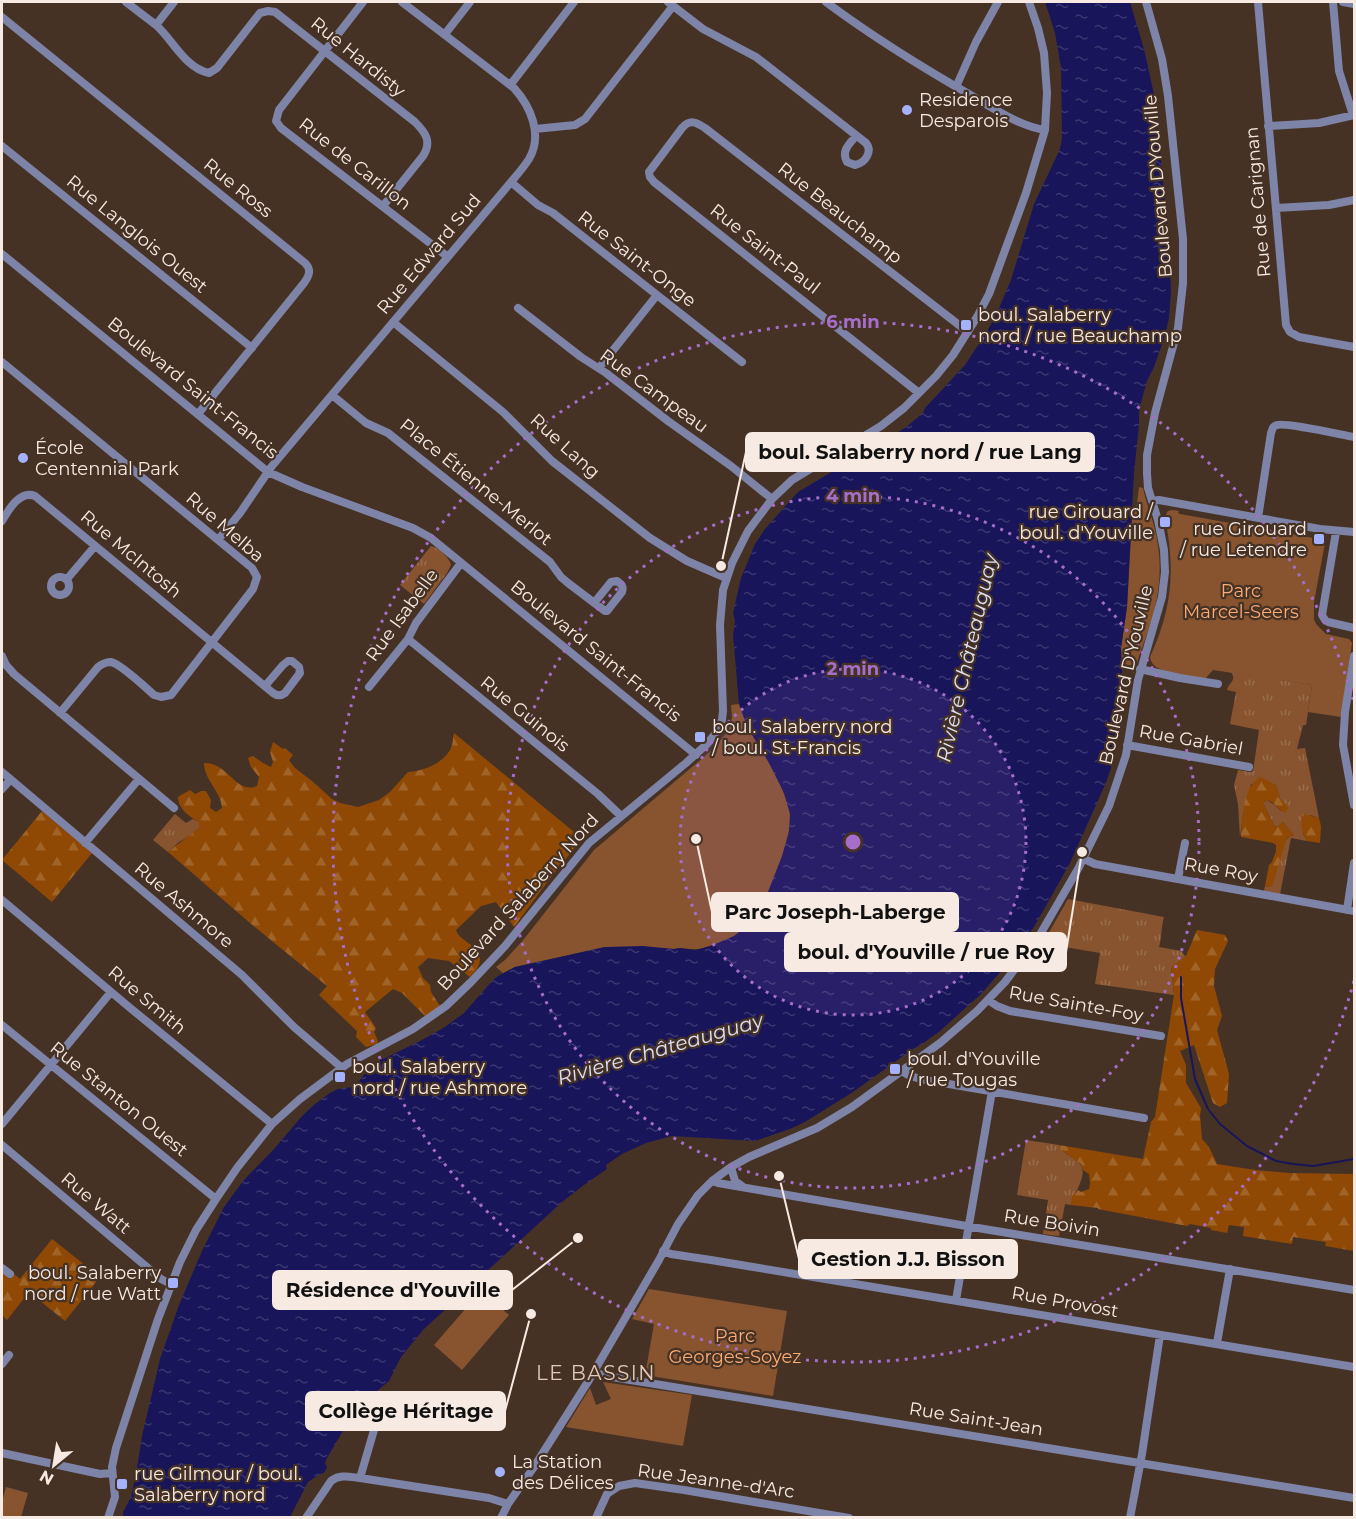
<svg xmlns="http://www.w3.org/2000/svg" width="1356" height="1519" font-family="Montserrat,sans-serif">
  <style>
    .grass { fill: url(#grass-tufts) }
    .forest { fill: url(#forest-firs) }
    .green { fill: #87542f }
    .water { fill: url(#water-ripples) }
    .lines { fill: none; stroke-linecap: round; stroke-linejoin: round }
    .stream { stroke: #18155a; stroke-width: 2 }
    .minor { stroke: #7d84a7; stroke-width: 8 }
    .ring { fill: none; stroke: #a66ecb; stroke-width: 3; stroke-dasharray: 3 6 }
    .poi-dot { fill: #a4b2fc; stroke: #463225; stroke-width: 2 }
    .labels { text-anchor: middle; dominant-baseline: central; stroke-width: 4.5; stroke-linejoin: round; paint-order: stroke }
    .street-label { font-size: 18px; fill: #f7eae2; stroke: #463225 }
    .poi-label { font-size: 18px; fill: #f7eae2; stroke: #463225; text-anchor: start }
    .park-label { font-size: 18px; fill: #fcab74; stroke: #463225 }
    .water-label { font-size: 20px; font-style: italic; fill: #dce1f7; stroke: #463225 }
    .neighbourhood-label { font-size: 20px; letter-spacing: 1.5px; fill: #e1c8b8; stroke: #463225 }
    .centre { fill: #a66ecb; stroke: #463225; stroke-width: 3 }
    .ring-label { font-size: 18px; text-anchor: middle; font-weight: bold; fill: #a66ecb; stroke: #463225; stroke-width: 4.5; stroke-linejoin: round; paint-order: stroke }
    .leader { fill: none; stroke: #f7eae2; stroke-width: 2 }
    .callout-dot { fill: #f7eae2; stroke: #463225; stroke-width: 2 }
    .callout { fill: #f7eae2; stroke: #f7eae2; stroke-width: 2 }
    .callout-label { font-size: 20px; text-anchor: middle; font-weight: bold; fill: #111 }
  </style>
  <defs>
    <pattern id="grass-tufts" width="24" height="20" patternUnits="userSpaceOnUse" patternTransform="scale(1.5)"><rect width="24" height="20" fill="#87542f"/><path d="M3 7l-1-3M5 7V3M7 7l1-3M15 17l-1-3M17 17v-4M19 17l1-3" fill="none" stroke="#996d4d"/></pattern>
    <pattern id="forest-firs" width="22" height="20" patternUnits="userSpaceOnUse" patternTransform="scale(1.5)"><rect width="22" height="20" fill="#904904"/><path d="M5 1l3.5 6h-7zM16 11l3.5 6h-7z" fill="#a06328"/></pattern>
    <pattern id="water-ripples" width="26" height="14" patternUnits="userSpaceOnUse" patternTransform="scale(1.5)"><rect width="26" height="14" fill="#18155a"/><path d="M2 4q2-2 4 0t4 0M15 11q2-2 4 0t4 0" fill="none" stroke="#3a3771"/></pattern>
  </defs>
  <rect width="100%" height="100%" fill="#463225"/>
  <path class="grass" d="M431,546C439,548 449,557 451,565L447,573L424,604L400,585Z
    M1231,672L1312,685L1306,725H1303L1297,749L1305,748L1319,818L1310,815L1303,834L1307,841L1291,838L1280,894L1264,891L1265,886L1270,887L1286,840L1290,836L1294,835L1283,822L1277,827L1274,825L1264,805V802L1267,800L1275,805L1281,811L1280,798L1276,785L1268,782L1251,784L1243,814L1240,837L1238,804L1234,785L1238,770L1250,772L1253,771L1259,730L1230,724L1236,692L1227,690C1229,682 1237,681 1231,672Z
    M175,814L186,823L193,819L199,822V828L191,835L179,842L168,852L153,840Z
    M1068,899L1164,917C1161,927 1162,937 1159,947L1181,951L1186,957L1171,968L1174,995L1095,984L1100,953L1041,943L1047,936Z
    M1026,1140L1059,1145C1062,1153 1071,1156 1077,1161C1092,1172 1073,1192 1071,1205L1065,1204L1059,1236L1043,1234L1048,1200L1017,1195Z"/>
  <path class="forest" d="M454,733L574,832L569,839L577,845L548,881L514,927L496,902L481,906L456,930C459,941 475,943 479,955C482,965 476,970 470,977L449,961L428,958L418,967L423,978L430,985L431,992L440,1006L426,1017L402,993L393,989L365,1012L376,1028L374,1032L378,1041L377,1044L366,1047L356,1037L357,1031L319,995L327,986L250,923L168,852C178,843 189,837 199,828V822C190,817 178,809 178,797L190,790L195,794L201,791H206L211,800L210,808L216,812L222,808C221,791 204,780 204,763C228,762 236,795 257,786L259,777L251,767L248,758L253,756L263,763L271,767L273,762L270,752L273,742L283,749L285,748L293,755L289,760L295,768L312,781L332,799L340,803L358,807L379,800L390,792L408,772C424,771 444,763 451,748C453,743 453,737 454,733Z
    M1261,777L1276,785L1280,798L1287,805L1288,809L1285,813C1278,810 1275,802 1267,800L1264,802V805L1274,825L1277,827L1283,822L1294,835L1290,836L1286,840L1273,884L1270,887L1265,886L1269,865L1272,862L1276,851V845L1273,843L1241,837C1242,821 1243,783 1261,777Z
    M42,811L92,853L52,902L2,860Z
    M1305,814L1319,818L1321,826L1320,843L1307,841C1302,832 1300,827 1302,817Z
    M1197,930L1225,935L1228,941L1215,969L1214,986L1222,1016L1217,1030L1229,1074L1227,1103L1220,1107L1213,1103L1194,1045L1180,1051L1186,1065V1083L1201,1108L1200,1115L1202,1139L1209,1147L1217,1164L1255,1170L1289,1173L1354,1174V1251L1325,1246L1326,1242L1293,1237L1292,1244L1243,1236L1244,1227L1229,1225L1227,1233L1211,1230V1228L1190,1224L1187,1226L1098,1209V1208L1071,1205L1072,1196L1078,1190L1081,1192L1089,1189L1090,1183L1089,1174L1083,1170L1081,1164L1060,1149L1059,1145L1143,1159L1151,1122L1155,1117L1174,995L1171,967L1186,956Z
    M52,1239L100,1277L65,1321L29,1292L7,1320L2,1315V1272L10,1279L14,1274L20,1279Z"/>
  <path class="green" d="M1139,487L1143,488C1147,507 1156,526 1158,546C1161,566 1160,587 1155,607C1150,629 1140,651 1134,673L1130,670L1122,668L1121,648L1127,607L1132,520L1137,504Z
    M1172,510L1179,511L1178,513L1180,514L1319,539L1325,543L1314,602V620L1317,625L1326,634L1349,639L1352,643L1341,717L1308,712L1312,685L1213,670L1205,679C1192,677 1168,674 1158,668C1154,666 1151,663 1150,657C1173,606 1175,571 1165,516L1168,511Z
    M739,704C748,737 773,762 784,794C787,801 790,809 790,817C791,840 769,897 755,916C750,923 743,930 736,935C726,942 709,948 697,949C689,950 682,947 674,949L605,947L515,967L503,973L496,967L505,960L524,939L594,850L711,751L729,730L732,717L731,705Z
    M649,1289L787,1311L773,1396L645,1375L654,1324L632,1319Z
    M481,1291L509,1315L462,1370L434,1345Z
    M603,1382L692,1395L683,1446L566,1427L590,1388L596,1405L611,1399Z
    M6,1487L28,1493L21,1517H2V1502Z"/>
  <path class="water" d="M1045,2H1130L1144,49L1155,99L1168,231L1171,291L1169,318L1165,336L1154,367L1147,381L1139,410V425L1134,473L1127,607L1121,648L1122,674L1120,683L1122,688V711L1119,731L1116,738L1111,768L1105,785L1070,863L1034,927L1002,970L981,994L940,1031L922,1044L913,1049L853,1092L805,1122L790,1129L755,1141L672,1136L646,1143L622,1154L606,1165L607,1169L584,1185L562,1202L423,1330L401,1357L389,1381L377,1391H372L368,1393L361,1404L358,1405L327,1458L325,1463L327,1467L324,1473L320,1474L308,1482L290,1517H123V1512L131,1497L136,1474L142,1436L160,1359L179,1305L202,1251L224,1207L243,1181L274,1149L303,1115L315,1104L330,1093L338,1089L352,1087L357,1084L366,1072L377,1062L420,1041L445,1027L464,1013L493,980L498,976L515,967L605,947L643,946L674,949L680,948L696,950L713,945L734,936L748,925L755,916L766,897L782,856L789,832L790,814L784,793L768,761L748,728L739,704L733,635L735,621L733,613L741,578L755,544L765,529L798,492L905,428L923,413L925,408L965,365L986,333L996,315L1011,280L1034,204L1060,149L1062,138L1061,68L1055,33Z"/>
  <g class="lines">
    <path class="stream" d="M1181,977V998L1195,1079L1208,1109L1220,1124L1247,1146L1276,1161L1293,1164L1313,1166L1354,1159"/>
    <path class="minor" d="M126,2L156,25L174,2
      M363,2L279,110L276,121L281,128L448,257
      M668,2L703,29L756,57L866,143C873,152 865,163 855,165L847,162C841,151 849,144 856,136
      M826,2C873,37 923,68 974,97C996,110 1020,126 1045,130
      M1258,2L1286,325L1290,332L1299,337L1354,347
      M1333,2L1339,71L1353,115
      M1343,2L1354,4
      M2,17L305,263C312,270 309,276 304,283L198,414
      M156,25C173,40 185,68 209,73L217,68L260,13L268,11L275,12L415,122C426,133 432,142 423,156L383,206
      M445,34L470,2
      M511,84L574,2
      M956,87L976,42L998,2
      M1268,126L1319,123L1354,115
      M535,129L575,125L585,119L673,6
      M2,146L252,348
      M511,182L538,205L553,213L742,362
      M1276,208L1329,205L1354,200
      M2,254L268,472L302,487L413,528L431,538L696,755
      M518,308L581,357L606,373L668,421L731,466L772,499
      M393,322L503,412L552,461L650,538L687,561L726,578
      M2,362L252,568L257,577L253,589L171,695L161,697L154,695C146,688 121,664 111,662C105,662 102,664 98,667L60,713
      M599,368L657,295
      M919,393L654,182L650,177L649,172L682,128C690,119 696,122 705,128L968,332
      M332,395L366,423L388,433L550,562L561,577L568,583L605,611H607L622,592C624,586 621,584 617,581L611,582L594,603
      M1152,501L1159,500L1320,529L1354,532
      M1258,518L1271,433C1273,428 1272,427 1277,425C1286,422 1342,435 1354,437
      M2,521C9,509 20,490 35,496L273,693C277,696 281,696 285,693L300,673L299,667L292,661H288L283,665L265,686
      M1336,532L1322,615L1325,620L1328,622L1354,628
      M218,540L240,513L272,466L511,182C517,175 524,167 529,159C543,135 531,107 514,88L402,2
      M51 586a9 9 0 1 1 18 0a9 9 0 1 1-18 0Z
      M67,579L95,546
      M408,639L598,794L621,816
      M2,656L6,665L14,674L174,808
      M1354,656L1345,712L1343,745L1354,805
      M1140,669L1180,678L1218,684
      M369,687L408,639L416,623L461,563
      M1127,745L1249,767
      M2,772L242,975L294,1027L342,1068
      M2,789L10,780
      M85,843L139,779
      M1084,859L1095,864L1354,911
      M1178,879L1185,843
      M2,900L129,1007L272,1124
      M1347,910L1354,863
      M988,1000L997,1006L1010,1011L1161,1036
      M2,1025L216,1199
      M902,1071L908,1075L920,1079L1144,1118
      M2,1124L111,992
      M2,1145L161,1279L171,1284
      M731,1167L735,1181L742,1186
      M712,1181L718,1183L978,1228L1354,1290
      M663,1251L671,1254L711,1260L1354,1367
      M2,1268L10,1274
      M956,1300L992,1091
      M1217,1343L1230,1269
      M2,1364L9,1355
      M594,1371L599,1374L612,1377L1354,1498
      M2,1453L100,1474L112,1473
      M360,1478L379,1413L382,1411L387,1412L445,1422
      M108,1518L115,1497L112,1467L116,1448L158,1319L180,1262L196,1230L216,1199L237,1168L272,1124L300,1099L347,1064L413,1029L446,1006L471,982L505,946L589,843L686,763L707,744L715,734L722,720L723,711L720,625L723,590L732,563L748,531L772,499L792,480L881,426L904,408L936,376L953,355L977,317L989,294L1026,193L1045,130L1047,93L1044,53L1038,28L1029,2
      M306,1518L331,1481C340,1474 350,1477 360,1478L489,1498L508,1504
      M501,1518L508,1504L534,1467L589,1380L659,1260L678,1224L698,1195L712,1181L731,1167L749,1157L817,1128L852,1107L940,1043L977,1011L1005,982L1038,938L1078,869L1109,806L1126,755L1138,680L1162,597L1165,572L1164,550L1158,520L1148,488L1147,473V455L1155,413L1178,328L1183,283V239L1168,96L1162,59L1146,2
      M596,1518L607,1494L619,1486L635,1483L684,1490L849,1518
      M1130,1518L1142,1454L1160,1335"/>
  </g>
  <circle cx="853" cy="842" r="173" fill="#a66ecb" fill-opacity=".12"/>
  <g class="ring">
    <circle cx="853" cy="842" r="173"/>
    <circle cx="853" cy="842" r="346"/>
    <path d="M1354 981A520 520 0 1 1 1354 703"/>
  </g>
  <g class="poi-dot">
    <circle cx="907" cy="110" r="6"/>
    <rect x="960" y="319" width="12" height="12" rx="3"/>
    <circle cx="23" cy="458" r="6"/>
    <rect x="1159" y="516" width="12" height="12" rx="3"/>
    <rect x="1313" y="533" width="12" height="12" rx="3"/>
    <rect x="694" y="731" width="12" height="12" rx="3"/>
    <rect x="889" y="1063" width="12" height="12" rx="3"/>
    <rect x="334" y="1071" width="12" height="12" rx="3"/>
    <rect x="167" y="1277" width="12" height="12" rx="3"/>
    <circle cx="500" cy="1472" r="6"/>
    <rect x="116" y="1478" width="12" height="12" rx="3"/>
  </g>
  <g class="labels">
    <g class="street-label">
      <text transform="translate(358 57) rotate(39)">Rue Hardisty</text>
      <text transform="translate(355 164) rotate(38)">Rue de Carillon</text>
      <text transform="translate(1158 186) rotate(-95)">Boulevard D'Youville</text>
      <text transform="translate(238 188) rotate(39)">Rue Ross</text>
      <text transform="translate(1258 202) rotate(-95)">Rue de Carignan</text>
      <text transform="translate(840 213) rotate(38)">Rue Beauchamp</text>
      <text transform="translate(137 234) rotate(39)">Rue Langlois Ouest</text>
      <text transform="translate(765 249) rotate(38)">Rue Saint-Paul</text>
      <text transform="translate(429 254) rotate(-50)">Rue Edward Sud</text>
      <text transform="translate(637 259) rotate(38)">Rue Saint-Onge</text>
      <text transform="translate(193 388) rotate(39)">Boulevard Saint-Francis</text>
      <text transform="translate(654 391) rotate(36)">Rue Campeau</text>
      <text transform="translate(565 446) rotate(42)">Rue Lang</text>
      <text transform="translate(476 482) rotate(39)">Place Étienne-Merlot</text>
      <text transform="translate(225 527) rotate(41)">Rue Melba</text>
      <text transform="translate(131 554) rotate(40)">Rue McIntosh</text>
      <text transform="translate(402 615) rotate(-54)">Rue Isabelle</text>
      <text transform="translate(596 651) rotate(39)">Boulevard Saint-Francis</text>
      <text transform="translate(1126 675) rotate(-77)">Boulevard D'Youville</text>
      <text transform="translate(525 714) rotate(39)">Rue Guinois</text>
      <text transform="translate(1191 740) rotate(10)">Rue Gabriel</text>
      <text transform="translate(1221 870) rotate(10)">Rue Roy</text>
      <text transform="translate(518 902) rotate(-48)">Boulevard Salaberry Nord</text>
      <text transform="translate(184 905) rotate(40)">Rue Ashmore</text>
      <text transform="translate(147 1000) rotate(40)">Rue Smith</text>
      <text transform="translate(1076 1004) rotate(10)">Rue Sainte-Foy</text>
      <text transform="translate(119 1099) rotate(39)">Rue Stanton Ouest</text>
      <text transform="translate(96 1203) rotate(40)">Rue Watt</text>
      <text transform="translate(1052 1223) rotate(9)">Rue Boivin</text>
      <text transform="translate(1065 1302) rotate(10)">Rue Provost</text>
      <text transform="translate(976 1419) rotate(9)">Rue Saint-Jean</text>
      <text transform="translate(716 1481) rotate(8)">Rue Jeanne-d'Arc</text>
    </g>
    <g class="poi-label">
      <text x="919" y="100">Residence<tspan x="919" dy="21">Desparois</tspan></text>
      <text x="978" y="315">boul. Salaberry<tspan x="978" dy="21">nord / rue Beauchamp</tspan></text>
      <text x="35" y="448">École<tspan x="35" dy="21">Centennial Park</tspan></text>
      <text x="1153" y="512" text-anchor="end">rue Girouard /<tspan x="1153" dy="21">boul. d'Youville</tspan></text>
      <text x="1307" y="529" text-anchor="end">rue Girouard<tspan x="1307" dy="21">/ rue Letendre</tspan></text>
      <text x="712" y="727">boul. Salaberry nord<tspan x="712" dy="21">/ boul. St-Francis</tspan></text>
      <text x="907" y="1059">boul. d'Youville<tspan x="907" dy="21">/ rue Tougas</tspan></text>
      <text x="352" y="1067">boul. Salaberry<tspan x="352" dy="21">nord / rue Ashmore</tspan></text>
      <text x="161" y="1273" text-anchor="end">boul. Salaberry<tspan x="161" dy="21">nord / rue Watt</tspan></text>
      <text x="512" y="1462">La Station<tspan x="512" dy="21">des Délices</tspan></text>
      <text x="134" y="1474">rue Gilmour / boul.<tspan x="134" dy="21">Salaberry nord</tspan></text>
    </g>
    <g class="park-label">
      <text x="1241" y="591">Parc<tspan x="1241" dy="21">Marcel-Seers</tspan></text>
      <text x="735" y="1336">Parc<tspan x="735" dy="21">Georges-Soyez</tspan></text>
    </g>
    <g class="water-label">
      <text transform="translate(967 658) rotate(-77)">Rivière Châteauguay</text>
      <text transform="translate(660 1049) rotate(-16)">Rivière Châteauguay</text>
    </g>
    <g class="neighbourhood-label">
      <text x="596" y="1373">LE BASSIN</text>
    </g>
  </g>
  <circle cx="853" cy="842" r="9" class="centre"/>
  <g class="ring-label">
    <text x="853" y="328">6 min</text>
    <text x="853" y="502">4 min</text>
    <text x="853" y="675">2 min</text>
  </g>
  <path class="leader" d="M721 566L746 452M696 839L712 912M1082 852L1066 952M779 1176L799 1259M578 1238L512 1290M531 1314L505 1411"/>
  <g class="callout-dot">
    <circle cx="721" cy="566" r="6"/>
    <circle cx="696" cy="839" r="6"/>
    <circle cx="1082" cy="852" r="6"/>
    <circle cx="779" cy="1176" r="6"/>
    <circle cx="578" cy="1238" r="6"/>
    <circle cx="531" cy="1314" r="6"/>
  </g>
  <g class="callout">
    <rect x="746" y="433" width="348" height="38" rx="6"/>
    <rect x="712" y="893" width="246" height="38" rx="6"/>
    <rect x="785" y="933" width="281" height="38" rx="6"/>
    <rect x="799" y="1240" width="218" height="38" rx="6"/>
    <rect x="273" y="1271" width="239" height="38" rx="6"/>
    <rect x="306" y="1392" width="199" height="38" rx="6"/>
  </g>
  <g class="callout-label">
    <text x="920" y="459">boul. Salaberry nord / rue Lang</text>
    <text x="835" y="919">Parc Joseph-Laberge</text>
    <text x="926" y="959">boul. d'Youville / rue Roy</text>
    <text x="908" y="1266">Gestion J.J. Bisson</text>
    <text x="393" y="1297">Résidence d'Youville</text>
    <text x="406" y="1418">Collège Héritage</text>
  </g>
  <rect width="1356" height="1519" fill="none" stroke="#f7eae2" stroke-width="6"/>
  <g transform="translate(54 1465) rotate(210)" stroke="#463225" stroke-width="4.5" paint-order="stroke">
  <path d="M0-4.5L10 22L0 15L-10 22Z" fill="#f7eae2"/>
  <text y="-9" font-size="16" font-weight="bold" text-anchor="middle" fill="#f7eae2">N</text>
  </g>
</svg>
